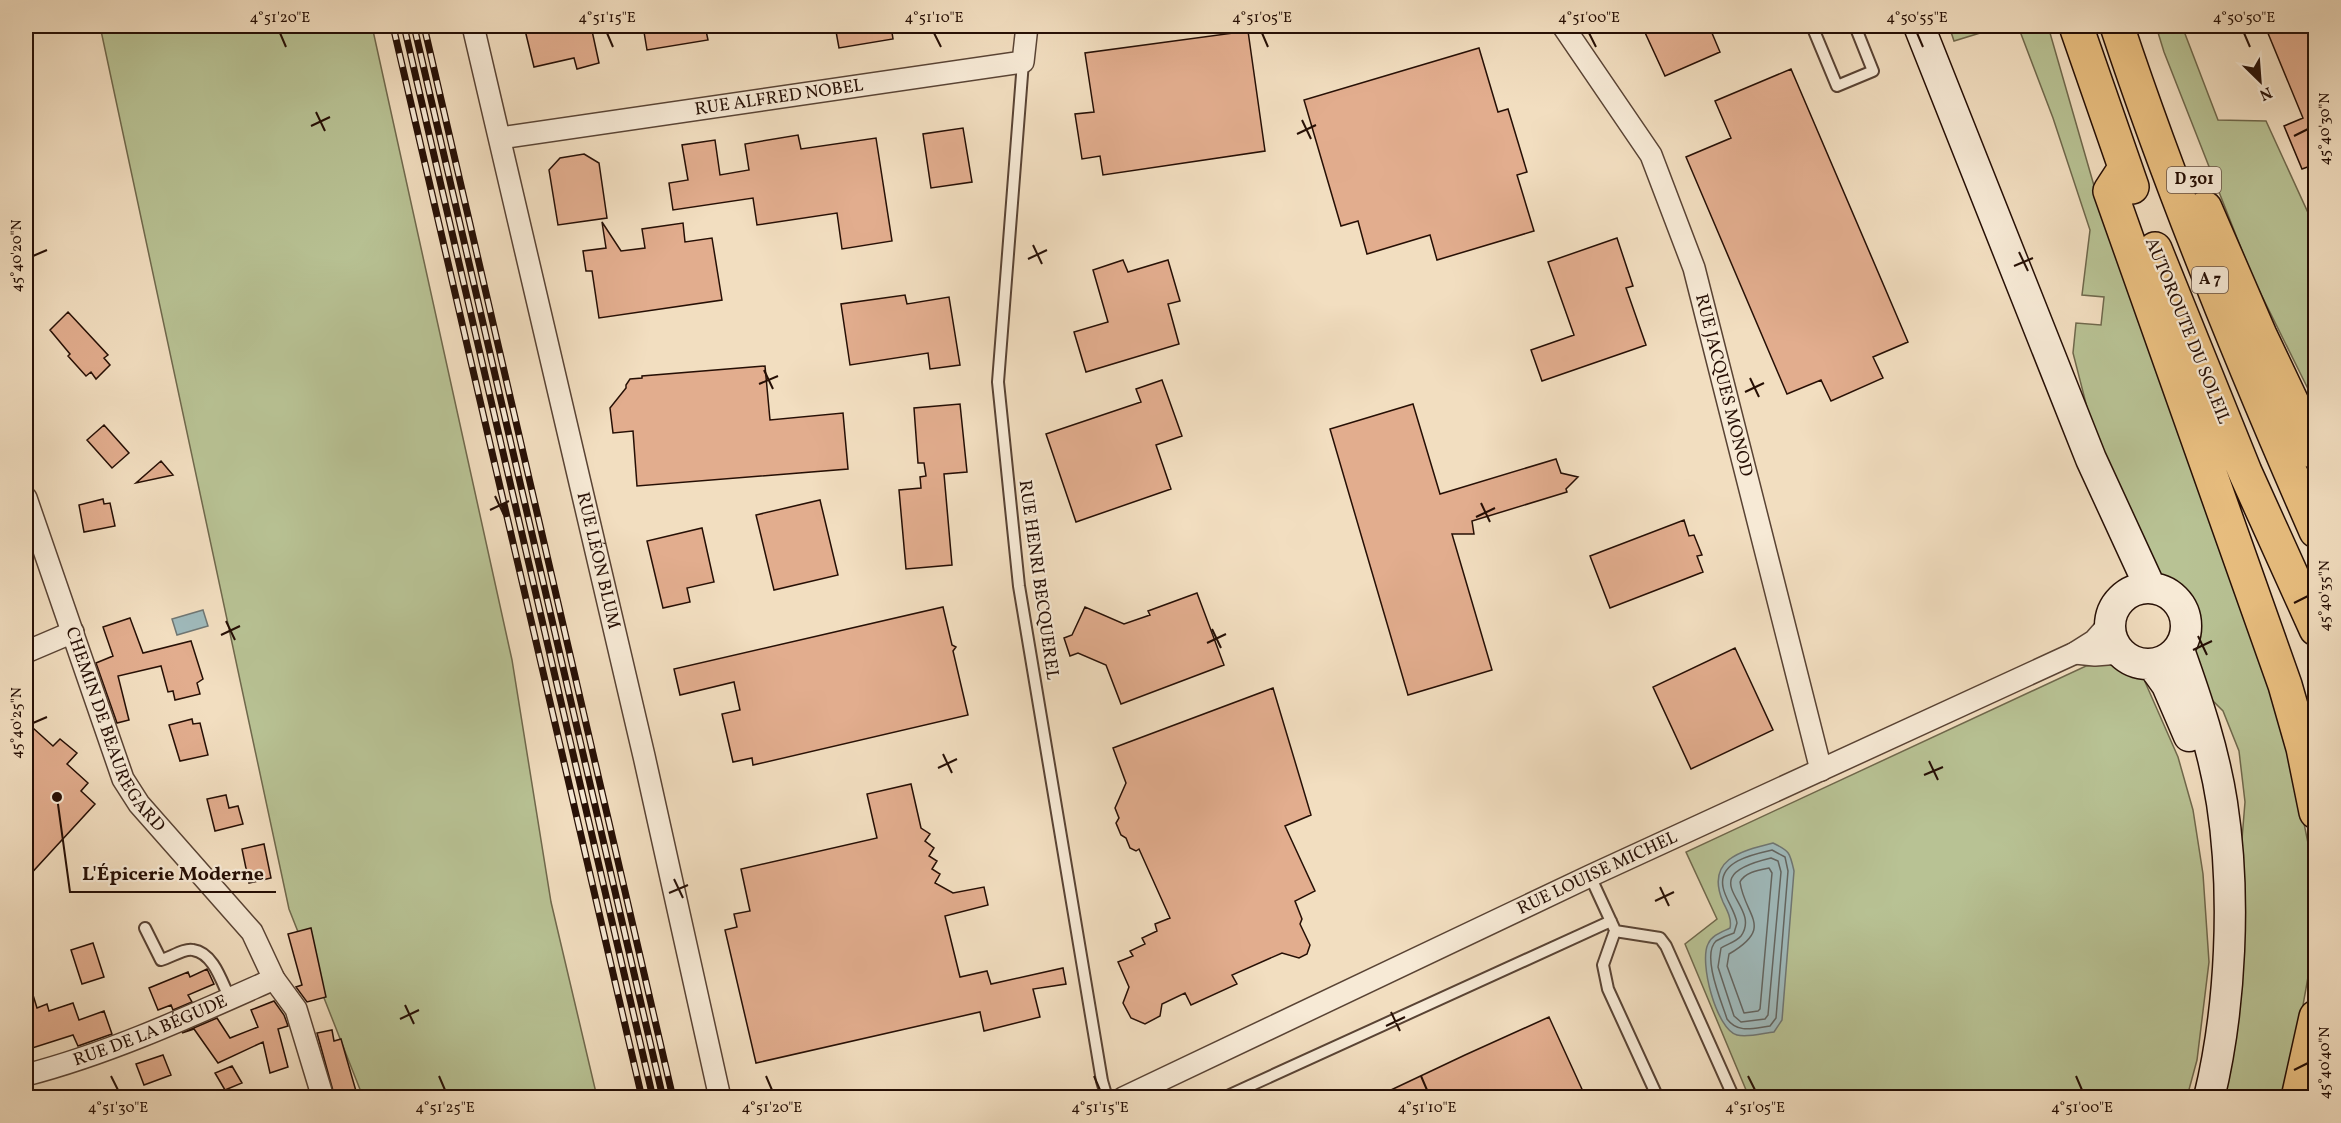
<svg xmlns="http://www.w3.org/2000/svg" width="2341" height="1123" font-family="Vollkorn,serif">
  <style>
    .green { fill: #b8c294; stroke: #6f684c; stroke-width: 1.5 }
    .water { fill: #9fbabc; stroke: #6f7673; stroke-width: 1.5 }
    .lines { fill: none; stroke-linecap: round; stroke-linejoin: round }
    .shore { stroke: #626460; stroke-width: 1.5 }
    .building { fill: #e2ad8e; stroke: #260f05; stroke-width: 1.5 }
    .service-casing { stroke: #594334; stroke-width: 14 }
    .minor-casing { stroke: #594334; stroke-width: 24 }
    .secondary-casing { stroke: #260f05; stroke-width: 33 }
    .motorway-casing { stroke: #260f05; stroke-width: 36 }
    .service { stroke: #f7ead6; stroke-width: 10 }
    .minor { stroke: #f7ead6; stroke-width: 21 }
    .secondary { stroke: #f7ead6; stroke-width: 30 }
    .motorway { stroke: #e9bf80; stroke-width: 33 }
    .rail-casing { stroke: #260f05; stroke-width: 7 }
    .rail { stroke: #f7ead6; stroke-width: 4.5; stroke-dasharray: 14; stroke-linecap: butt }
    .ticks { fill: none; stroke: #260f05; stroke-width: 2 }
    .labels { text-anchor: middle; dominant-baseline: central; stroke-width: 4.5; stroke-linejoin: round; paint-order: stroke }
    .shield { fill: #f7ead6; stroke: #655144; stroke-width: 1.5 }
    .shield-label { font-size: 16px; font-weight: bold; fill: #260f05 }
    .street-label { font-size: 18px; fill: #260f05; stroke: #f7ead6 }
    .leader { fill: none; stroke: #260f05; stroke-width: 2 }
    .callout-dot { fill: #260f05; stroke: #f7ead6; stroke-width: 2 }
    .callout-label { font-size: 20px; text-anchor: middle; font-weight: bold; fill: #260f05; stroke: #f7ead6; stroke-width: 4.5; stroke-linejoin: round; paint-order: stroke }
    .neatline { fill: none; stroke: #260f05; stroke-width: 2 }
    .ticks-label { font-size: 15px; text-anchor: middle; fill: #260f05 }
  </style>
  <rect width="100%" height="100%" fill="#f2dec0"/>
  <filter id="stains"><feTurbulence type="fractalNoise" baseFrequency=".00333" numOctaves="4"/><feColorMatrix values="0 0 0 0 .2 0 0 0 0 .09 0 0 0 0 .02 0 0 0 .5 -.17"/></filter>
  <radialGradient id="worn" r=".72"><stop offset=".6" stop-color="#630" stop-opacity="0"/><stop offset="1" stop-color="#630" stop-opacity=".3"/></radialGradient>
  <path class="green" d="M100,26H372L512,660L551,902L597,1097H363L289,909Z
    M1949,26H2003L1954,41Z
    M2018,26H2048L2101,210L2286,734L2308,843L2310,966L2290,1078L2284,1097H2221L2245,802L2239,751L2223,711L2201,689L2193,652L2198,622L2190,600L2172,585L2156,577L2091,423L2073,353L2076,323L2101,325L2104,297L2082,295L2090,230L2053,118Z
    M2156,26H2182L2218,120L2266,121L2315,228V403L2252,276L2164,52Z
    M2114,663L2142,675L2178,757L2193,810L2203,874L2209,962L2197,1060L2187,1097H1749L1685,944L1717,919L1686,852L2086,666Z"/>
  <path class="water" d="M203,610L208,626L177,635L172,619Z
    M1773,843C1790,851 1790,853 1794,871L1782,1020L1774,1032C1764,1033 1747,1038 1737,1035C1716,1029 1699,962 1708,944C1712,935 1722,932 1730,928C1732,919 1727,910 1723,902C1705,860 1740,851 1773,843Z"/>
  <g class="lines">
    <path class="shore" d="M1772,850L1785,857L1788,871L1776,1018L1770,1026C1754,1028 1738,1034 1727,1019C1722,1003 1701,955 1716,941C1721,938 1728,935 1734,933L1737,923C1735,910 1725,899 1723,887C1718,861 1754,854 1772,850Z
      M1771,858L1778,861L1781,872L1768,1015L1765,1019L1741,1022L1734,1016L1718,967L1721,948C1727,944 1736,942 1741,936C1764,904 1687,878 1771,858Z
      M1769,868L1772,873L1760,1009L1758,1011L1744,1013L1727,966L1729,954C1775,927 1745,917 1740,882C1745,872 1759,870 1769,868Z"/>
  </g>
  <path class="building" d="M524,26H591L599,63L577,69L574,58L534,67Z
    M643,26H705L708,40L647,50Z
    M835,26H891L893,39L839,48Z
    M1642,26H1709L1720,52L1665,76Z
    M2265,26H2316V164L2302,169L2284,126L2303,118Z
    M1248,31L1265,151L1103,175L1100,156L1082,159L1075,114L1094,112L1085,53Z
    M1479,48L1498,112L1508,109L1527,172L1517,175L1534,231L1437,260L1430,235L1367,254L1358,221L1341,226L1304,100Z
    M1791,69L1908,342L1873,357L1883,378L1831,401L1821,380L1787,394L1686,157L1731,138L1715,101Z
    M963,128L972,182L931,188L923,134Z
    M798,135L801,149L876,138L892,241L842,249L837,213L757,225L753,198L673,210L669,183L688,180L682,145L715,140L720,175L749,170L745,144Z
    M584,154L599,163L607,218L558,225L549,170L560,158Z
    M602,222L621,251L645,248L642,229L683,223L685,242L712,238L722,300L599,318L592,271H586L583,251L606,248Z
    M1617,238L1633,286L1626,288L1646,345L1542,381L1531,350L1574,335L1548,262Z
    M1123,260L1128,272L1168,260L1180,301L1168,304L1179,344L1086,372L1074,332L1108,322L1093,270Z
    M905,295L907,304L949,297L960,365L930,369L928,353L850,365L841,304Z
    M68,312L108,355L104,358L110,365L96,379L91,372L86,376L68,356L70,354L50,330Z
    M765,366L770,420L843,413L848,469L637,486L633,431L613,433L610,408L626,388V385L630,379L642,378V376Z
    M1162,380L1182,436L1156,445L1171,489L1076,522L1046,434L1141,402L1136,389Z
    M960,404L967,472L944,474L952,565L906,569L899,490L921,488L920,477L926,476L924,463H918L914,408Z
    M1413,404L1440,494L1556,459L1561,473L1578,477L1566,489L1567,492L1472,521L1474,534H1452L1492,670L1408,695L1330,429Z
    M104,425L129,453L112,468L87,440Z
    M161,461L173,475L136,483Z
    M103,499L104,504L110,503L115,526L84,532L79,505Z
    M820,500L838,575L774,590L756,515Z
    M1684,520L1689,536L1694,535L1702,555L1697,556L1703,572L1610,608L1590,556Z
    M702,528L714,582L687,588L690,602L663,608L647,541Z
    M1197,593L1224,665L1121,704L1106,665L1078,653L1070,656L1064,638L1072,635L1085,607L1124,624L1150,615L1148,611Z
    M943,607L952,645L956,647L953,651L968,715L753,765L752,758L733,762L722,714L740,710L734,682L680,695L674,669Z
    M130,618L143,653L191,641L203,679L197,683L200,694L175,700L173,691L168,692L161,666L118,676L129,720L117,723L96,663L113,656L103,627Z
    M1735,648L1773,730L1691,769L1653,687Z
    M1273,688L1311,815L1285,826L1315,891L1295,901L1302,919L1300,924L1310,945L1307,954L1299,958L1282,953L1232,975L1237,984L1191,1005L1185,993L1162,1004L1160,1016L1145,1024L1131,1018L1123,1003L1129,987L1118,962L1133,956L1130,951L1145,944L1142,938L1157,931L1155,924L1170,918L1139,849L1136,851L1130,848L1126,838L1121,835L1116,823L1119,818L1115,808L1126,783L1113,748Z
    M192,719L193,724L200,723L208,755L180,761L169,725Z
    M33,728L53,746L60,739L77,753L67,764L88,783L81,791L95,804L26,879V761L33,753L26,746V737Z
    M911,784L921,828L930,834L925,841L934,848L929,856L937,861L932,869L940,874L935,883L953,893L984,887L988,905L945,916L960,977L987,971L991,984L1063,968L1066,984L1033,989L1040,1017L984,1031L980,1012L756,1063L725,930L737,927L734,914L750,911L741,869L877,838L867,794Z
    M226,795L229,808L238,806L243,824L215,831L207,799Z
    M264,844L271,878L249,883L242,849Z
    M311,928L326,997L307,1002L296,987L302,985L288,934Z
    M93,943L104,977L82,984L71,950Z
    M207,969L214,984L188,995L192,1002L173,1010L171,1005L158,1010L149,988L188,972L190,977Z
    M26,982H29L37,1008L47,1004L49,1011L73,1003L79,1020L104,1011L112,1034L78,1046L73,1035L26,1050Z
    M274,1001L284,1015L288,1026L278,1029L288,1067L270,1073L263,1042L218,1063L194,1029L182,1033L217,1018L230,1038L258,1027L251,1010Z
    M1549,1017L1586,1098H1374L1465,1055Z
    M332,1030L334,1041L341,1039L358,1098H335L317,1033Z
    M163,1055L171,1075L144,1085L136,1064Z
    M232,1066L242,1083L225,1090L215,1073Z"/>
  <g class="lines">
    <defs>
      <path id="service" d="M1812,26L1837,86L1873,71L1855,26
        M1023,62L998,382L1019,586L1102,1081L1107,1098
        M1590,876L1614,928
        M145,928L161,960C170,958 184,948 193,950C214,953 222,983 230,999
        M1615,931L1660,938L1666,946L1734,1098
        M1615,931L1603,965L1608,989L1658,1098
        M1223,1098L1611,921"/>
      <g id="minor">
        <path id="s1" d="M473,26L644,756L720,1098"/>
        <path id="s2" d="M1563,26L1651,155L1694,268L1821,770"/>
        <path id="s3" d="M500,138L1023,62L1027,26"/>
        <path id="s4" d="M26,498L123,779L139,804L252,932L274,979L296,1009L323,1098"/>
        <path d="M26,652L73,632"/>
        <path d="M2075,653L2095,655L2120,653"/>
        <path id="s5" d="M26,1075C111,1053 193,1015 274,979"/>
        <path id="s6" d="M1123,1098L1590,876L2075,653L2094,641L2110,623"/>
      </g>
      <path id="secondary" d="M1919,26L2091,459L2150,587
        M2110 626a38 38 0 1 1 76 0a38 38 0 1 1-76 0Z
        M2179,650C2197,700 2214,751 2222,803C2236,894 2231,1008 2209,1098
        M2152,664L2167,685L2189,736"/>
      <path id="motorway" d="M2076,26L2132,187
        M2117,26C2174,197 2243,365 2316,531
        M2125,168L2110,191L2285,685L2303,748L2316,812
        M2205,208L2260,335L2316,453
        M2155,249L2245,472L2316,629
        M2298,1098L2316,1017"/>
    </defs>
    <use href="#service" class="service-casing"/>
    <use href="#minor" class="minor-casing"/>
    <use href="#secondary" class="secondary-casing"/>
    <use href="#motorway" class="motorway-casing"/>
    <use href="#service" class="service"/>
    <use href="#minor" class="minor"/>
    <use href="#secondary" class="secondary"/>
    <use href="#motorway" class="motorway"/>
    <defs>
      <path id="rail" d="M393,26L642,1098
        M404,26L653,1098
        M414,26L663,1098
        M424,26L673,1098"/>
    </defs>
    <use href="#rail" class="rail-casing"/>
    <use href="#rail" class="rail"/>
  </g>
  <path class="ticks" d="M280,33L286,47M607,33L613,47M934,33L941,47M1262,33L1268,47M1589,33L1596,47M1917,33L1923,47M2244,33L2250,47M316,112L325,131M1302,120L1311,139M311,126L330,117M1297,134L1316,125M2294,136L2308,129M1033,245L1042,264M2019,252L2028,271M33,256L47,250M1028,259L1047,250M2014,266L2033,258M764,370L773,389M1750,378L1759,397M759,384L778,376M1745,392L1764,383M495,496L504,515M1481,503L1490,522M490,510L509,501M1476,517L1495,508M2294,603L2308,596M226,621L235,640M1212,629L1221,648M221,635L240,626M2198,636L2207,655M1207,643L1226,634M2193,650L2212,641M33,723L47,717M943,754L952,773M1929,761L1938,780M938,768L957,759M1924,775L1943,767M674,879L683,898M1660,887L1669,906M669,893L688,885M1655,901L1674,892M405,1005L414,1024M1391,1012L1400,1031M400,1019L419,1010M1386,1026L1405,1017M2294,1070L2308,1063M111,1076L118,1090M439,1076L445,1090M766,1076L772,1090M1094,1076L1100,1090M1421,1076L1427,1090M1748,1076L1755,1090M2076,1076L2082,1090"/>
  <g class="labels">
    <g class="shield">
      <rect x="2167" y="167" width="54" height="26" rx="4.5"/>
      <rect x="2192" y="267" width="36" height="26" rx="4.5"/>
    </g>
    <g class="shield-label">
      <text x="2194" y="180">D 301</text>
      <text x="2210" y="280">A 7</text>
    </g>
    <g class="street-label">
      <text stroke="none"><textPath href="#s3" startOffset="282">RUE ALFRED NOBEL</textPath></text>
      <text transform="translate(2187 331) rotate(68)">AUTOROUTE DU SOLEIL</text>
      <text stroke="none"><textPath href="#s2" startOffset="398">RUE JACQUES MONOD</textPath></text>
      <text stroke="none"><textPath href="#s1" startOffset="549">RUE LÉON BLUM</textPath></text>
      <text transform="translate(1038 580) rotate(82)">RUE HENRI BECQUEREL</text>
      <text stroke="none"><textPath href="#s4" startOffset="249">CHEMIN DE BEAUREGARD</textPath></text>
      <text stroke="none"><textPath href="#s6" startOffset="525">RUE LOUISE MICHEL</textPath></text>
      <text stroke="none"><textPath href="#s5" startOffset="132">RUE DE LA BÉGUDE</textPath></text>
    </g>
  </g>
  <path class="leader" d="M57 797L70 892H276"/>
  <circle class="callout-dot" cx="57" cy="797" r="6"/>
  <g class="callout-label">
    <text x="173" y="880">L'Épicerie Moderne</text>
  </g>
  <rect width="2341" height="1123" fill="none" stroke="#f2dec0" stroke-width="66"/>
  <g transform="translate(2260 81) rotate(155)" stroke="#f7ead6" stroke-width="4.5" paint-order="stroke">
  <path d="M0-4.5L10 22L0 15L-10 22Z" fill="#260f05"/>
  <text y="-9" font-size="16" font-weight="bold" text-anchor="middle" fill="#260f05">N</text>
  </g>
  <rect x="33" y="33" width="2275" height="1057" class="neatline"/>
  <g class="ticks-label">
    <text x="280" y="22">4°51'20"E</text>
    <text x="607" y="22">4°51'15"E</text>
    <text x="934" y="22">4°51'10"E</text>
    <text x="1262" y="22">4°51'05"E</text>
    <text x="1589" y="22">4°51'00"E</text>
    <text x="1917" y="22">4°50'55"E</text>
    <text x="2244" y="22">4°50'50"E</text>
    <text transform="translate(2324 129) rotate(-90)" y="5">45°40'30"N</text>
    <text transform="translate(16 256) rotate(-90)" y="5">45°40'20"N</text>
    <text transform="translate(2324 596) rotate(-90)" y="5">45°40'35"N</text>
    <text transform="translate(16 723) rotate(-90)" y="5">45°40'25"N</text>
    <text transform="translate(2324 1063) rotate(-90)" y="5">45°40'40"N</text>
    <text x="118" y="1112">4°51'30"E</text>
    <text x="445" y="1112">4°51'25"E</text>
    <text x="772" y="1112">4°51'20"E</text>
    <text x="1100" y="1112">4°51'15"E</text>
    <text x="1427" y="1112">4°51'10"E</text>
    <text x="1755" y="1112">4°51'05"E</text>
    <text x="2082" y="1112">4°51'00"E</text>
  </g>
  <rect width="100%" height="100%" filter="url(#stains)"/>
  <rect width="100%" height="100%" fill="url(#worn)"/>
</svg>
